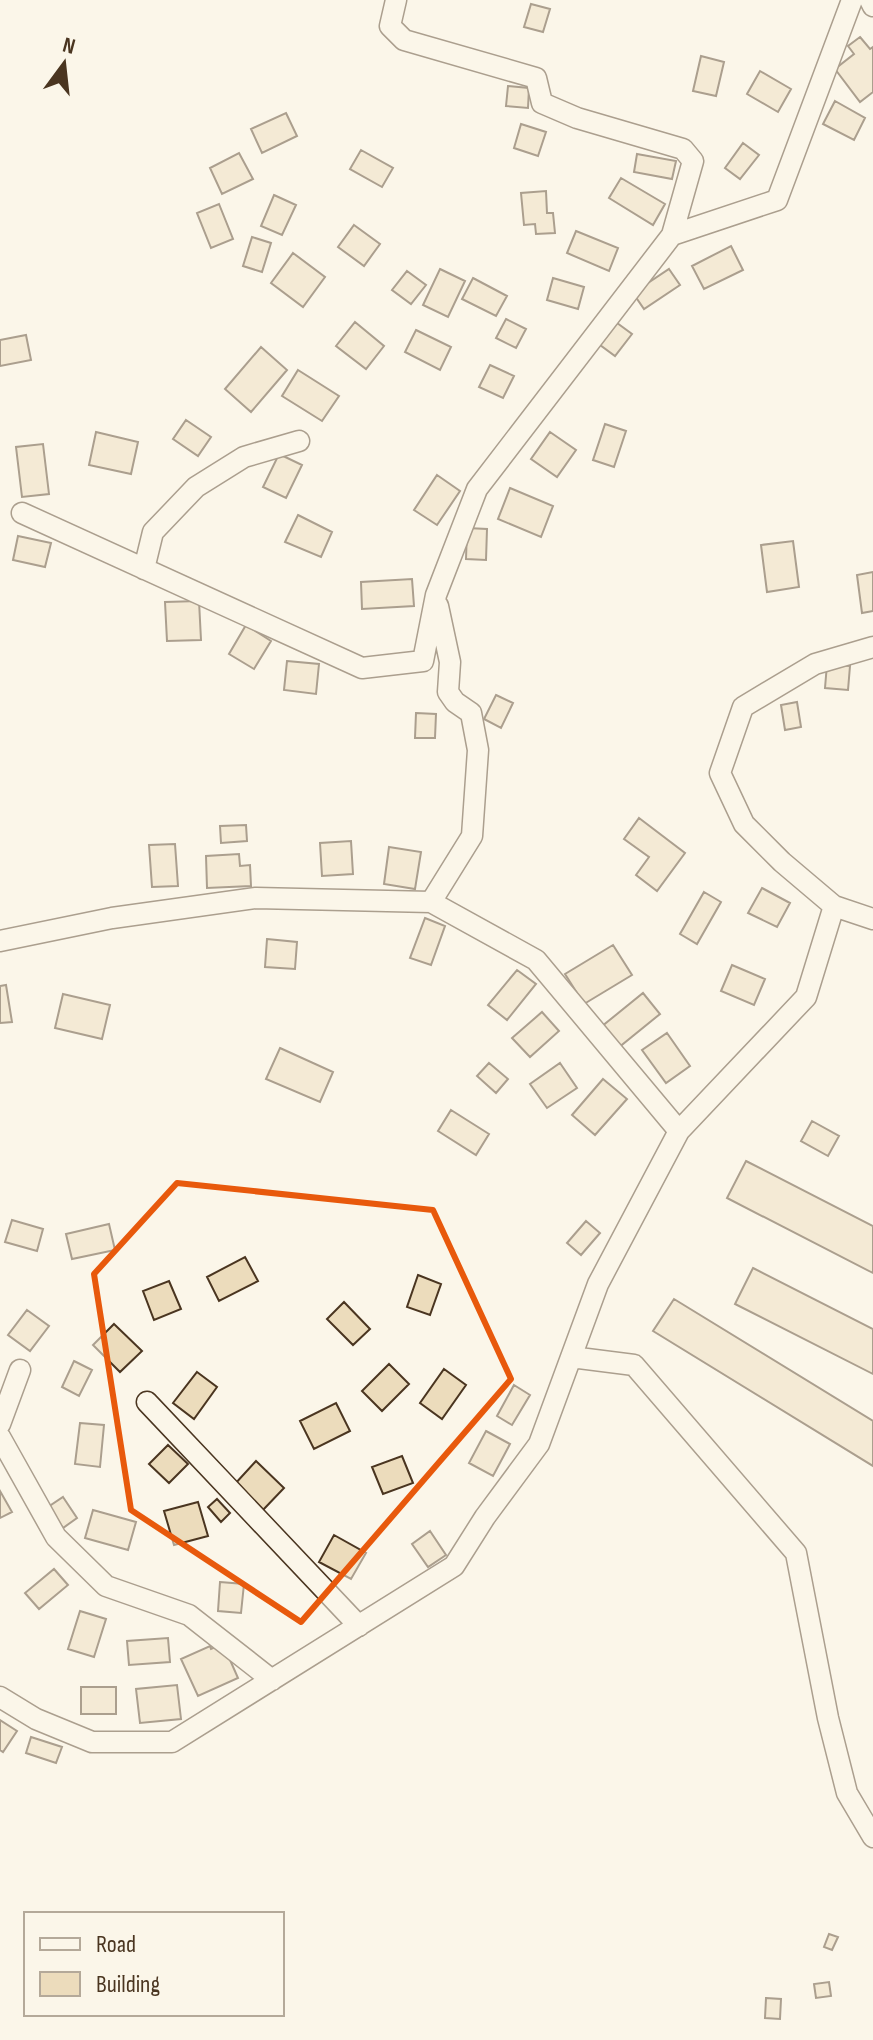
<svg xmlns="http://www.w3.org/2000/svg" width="873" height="2040" font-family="'Sofia Sans Condensed',sans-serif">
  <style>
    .building { fill: #ecdcbc; stroke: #4a3520; stroke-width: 2 }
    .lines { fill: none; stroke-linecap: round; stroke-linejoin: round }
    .minor-casing { stroke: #4a3520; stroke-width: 23 }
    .minor { stroke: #fbf6e9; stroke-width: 20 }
    .marked { fill: none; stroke: #e8590c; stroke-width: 6; stroke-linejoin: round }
  </style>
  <rect width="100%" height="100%" fill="#fbf6e9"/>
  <path class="building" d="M531,4L550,9L543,32L524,27Z
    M860,37L870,49L873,47V92L860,102L835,69L854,54L848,46Z
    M701,56L724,62L716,96L693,91Z
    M760,71L791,89L778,112L747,94Z
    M508,86L529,88L528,108L506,106Z
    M835,101L865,118L854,140L823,124Z
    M286,113L297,136L262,153L251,129Z
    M521,124L546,132L538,156L514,148Z
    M743,143L759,155L740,179L725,168Z
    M361,150L393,168L382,187L350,169Z
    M239,153L253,179L222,194L210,168Z
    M637,154L676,161L672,179L634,172Z
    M621,178L665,204L653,225L609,198Z
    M546,191L547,213H553L555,233L536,234L535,224L524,225L521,193Z
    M274,195L296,205L282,235L261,226Z
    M219,204L233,239L211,248L197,213Z
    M354,225L380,244L364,266L338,247Z
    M576,231L618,248L609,271L567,253Z
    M252,237L271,243L262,272L243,266Z
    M731,246L743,270L704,289L692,266Z
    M293,253L325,277L303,307L271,283Z
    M440,269L465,281L448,317L423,305Z
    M669,269L680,285L644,309L633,293Z
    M407,271L426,285L411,304L392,290Z
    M473,278L507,296L496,316L462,299Z
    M553,278L584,287L578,309L547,300Z
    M506,319L526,329L516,348L496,338Z
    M613,320L632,334L615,356L596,342Z
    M355,322L384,346L366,369L336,346Z
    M416,330L451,347L440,370L405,352Z
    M26,335L31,360L0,366V340Z
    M261,347L287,370L251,412L225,389Z
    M490,365L514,376L503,398L479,387Z
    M298,370L339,396L322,421L282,396Z
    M186,420L211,437L198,456L173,439Z
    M605,424L626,431L614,467L593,460Z
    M96,432L138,442L131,474L89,465Z
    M550,432L576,450L557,477L531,459Z
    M43,444L49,494L22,497L16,447Z
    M279,454L302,465L286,498L263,487Z
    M437,475L460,491L437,525L414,510Z
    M510,488L553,506L541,537L498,519Z
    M298,515L332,532L321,557L285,542Z
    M467,528L487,529L486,560L466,559Z
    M18,536L51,543L45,567L13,560Z
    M793,541L799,587L767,592L761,545Z
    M873,572V611L862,613L857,575Z
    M412,579L414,606L362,609L361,582Z
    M199,601L201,640L167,641L165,602Z
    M246,625L271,641L254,669L229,654Z
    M287,661L319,664L316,694L284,690Z
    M827,664L850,666L848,690L825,688Z
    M496,695L513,703L501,728L484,719Z
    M797,702L801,727L785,730L781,705Z
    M416,713L436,714L435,738H415Z
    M639,818L685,853L657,891L636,875L649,857L624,839Z
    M246,825L247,841L221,843L220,826Z
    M351,841L353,874L322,876L320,843Z
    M175,844L178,886L152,887L149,845Z
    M389,847L421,852L415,889L384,884Z
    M239,854L240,866L250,865L251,886L207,888L206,856Z
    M762,888L790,903L777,927L748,913Z
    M704,892L721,902L697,944L680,934Z
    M425,918L445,926L431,965L410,958Z
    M267,939L297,942L295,969L265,967Z
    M613,945L632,975L584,1004L565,974Z
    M732,965L765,979L754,1005L721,991Z
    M517,970L536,984L507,1020L488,1005Z
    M6,985L12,1022L0,1023V986Z
    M643,993L660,1014L618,1048L601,1027Z
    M63,994L110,1005L102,1039L55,1028Z
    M542,1012L559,1031L530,1057L512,1038Z
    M667,1033L690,1066L666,1083L642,1050Z
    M280,1048L333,1072L320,1102L266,1079Z
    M489,1063L508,1079L496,1093L477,1076Z
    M560,1063L577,1088L547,1108L530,1084Z
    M603,1079L627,1099L595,1135L572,1115Z
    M451,1110L489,1134L476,1155L438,1131Z
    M812,1121L839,1136L828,1156L801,1141Z
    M746,1161L873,1226V1273L727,1198Z
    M12,1220L43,1229L37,1251L5,1242Z
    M586,1221L600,1233L581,1255L567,1243Z
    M109,1224L115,1250L72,1259L66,1234Z
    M245,1257L258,1281L219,1301L207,1277Z
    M753,1268L873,1329V1374L735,1304Z
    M418,1275L441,1284L430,1315L407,1307Z
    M169,1281L181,1309L154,1320L143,1291Z
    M674,1299L873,1421V1466L653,1331Z
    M344,1302L370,1329L353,1345L327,1319Z
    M27,1310L49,1326L30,1351L8,1335Z
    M114,1324L142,1351L120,1372L93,1345Z
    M74,1361L92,1370L79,1396L62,1387Z
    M389,1364L409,1384L382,1411L362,1391Z
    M444,1369L466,1385L442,1419L420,1403Z
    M197,1372L217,1387L194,1419L173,1403Z
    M514,1385L530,1395L512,1425L497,1416Z
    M336,1403L350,1431L314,1449L300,1421Z
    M80,1423L104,1425L100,1467L75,1464Z
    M486,1431L510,1444L493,1476L469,1463Z
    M168,1445L188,1464L169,1483L149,1464Z
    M402,1456L413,1483L383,1494L372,1467Z
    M256,1461L284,1488L262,1511L234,1485Z
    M0,1491L12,1512L0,1518Z
    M63,1497L77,1518L63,1528L48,1507Z
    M217,1499L230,1513L221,1522L208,1507Z
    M198,1502L208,1536L174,1545L164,1511Z
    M93,1510L136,1522L128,1550L85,1538Z
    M430,1531L446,1555L428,1567L412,1544Z
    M334,1535L366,1553L351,1579L319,1562Z
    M54,1569L68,1585L39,1609L25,1593Z
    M220,1582L244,1584L241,1613L218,1611Z
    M80,1611L106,1619L94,1657L68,1649Z
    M168,1638L170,1662L129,1665L127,1641Z
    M223,1644L238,1678L198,1696L181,1659L210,1646L211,1649Z
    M177,1685L181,1719L140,1723L136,1689Z
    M81,1687H116V1714H81Z
    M0,1720L17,1731L3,1752L0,1750Z
    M31,1737L62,1747L56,1763L26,1753Z
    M829,1934L838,1937L832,1950L824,1947Z
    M829,1982L831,1996L816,1998L814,1984Z
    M766,1998L781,1999L780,2019L765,2018Z"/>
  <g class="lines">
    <defs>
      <path id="minor" d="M396,0L390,26L404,40L536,78L542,103L577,118L683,149L693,161L672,235
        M870,0L873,6
        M22,513L362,668L423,661L436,595L477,489L672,235L777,200L852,0
        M144,569L153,532L196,487L244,457L299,441
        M873,647L815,664L743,707L720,773L744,824L782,862L834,906L873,919
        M431,902L472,836L478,750L471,713L455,702L448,692L450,662L438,606
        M0,941L112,918L256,898L431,902L536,960L679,1131
        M571,1357L634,1365L796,1553L828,1718L847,1793L873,1837
        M147,1402L359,1626
        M0,1424L20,1370
        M0,1437L56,1537L106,1586L189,1615L272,1680
        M0,1697L36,1719L92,1742H172L454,1566L485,1517L539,1444L598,1284L679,1131L806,997L834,906"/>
    </defs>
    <use href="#minor" class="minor-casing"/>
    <use href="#minor" class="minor"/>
  </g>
  <path d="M0 0H873V2040H0ZM177,1183L433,1210L511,1379L301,1622L131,1510L94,1274Z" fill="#fbf6e9" fill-opacity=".55" fill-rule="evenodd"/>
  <path class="marked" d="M177,1183L433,1210L511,1379L301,1622L131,1510L94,1274Z"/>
  <rect x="24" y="1912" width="260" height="104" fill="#fbf6e9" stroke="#b4a999" stroke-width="2"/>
  <rect x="40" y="1938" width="40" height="12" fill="#fbf6e9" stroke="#b4a999" stroke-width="2"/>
  <text x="96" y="1952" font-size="24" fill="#4a3520">Road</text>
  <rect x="40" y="1972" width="40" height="24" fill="#ecdcbc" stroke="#b4a999" stroke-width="2"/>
  <text x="96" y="1992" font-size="24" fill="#4a3520">Building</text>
  <g transform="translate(64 64) rotate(15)" stroke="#fbf6e9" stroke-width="6" paint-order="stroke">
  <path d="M0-6L14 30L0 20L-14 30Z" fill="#4a3520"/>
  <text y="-12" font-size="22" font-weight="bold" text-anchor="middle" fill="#4a3520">N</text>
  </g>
</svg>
